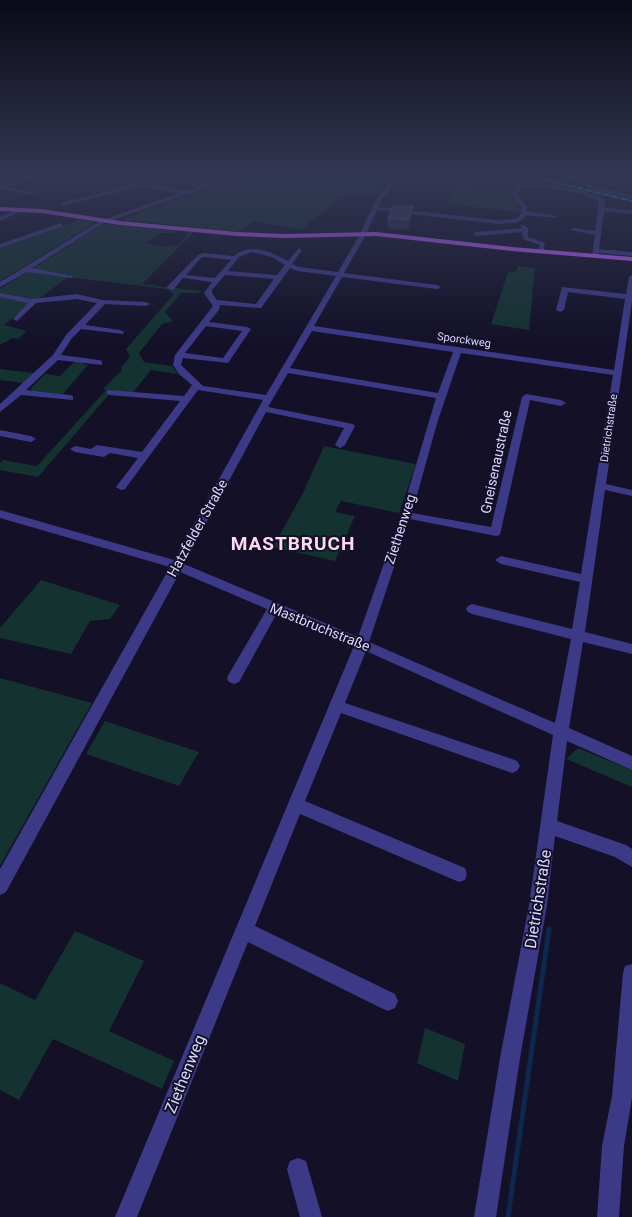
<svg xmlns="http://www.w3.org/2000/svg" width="632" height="1217" font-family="Roboto,sans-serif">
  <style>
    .green { fill: #133230 }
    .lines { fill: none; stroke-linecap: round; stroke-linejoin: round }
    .stream { stroke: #0e274d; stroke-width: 5 }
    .minor { fill: #3c3a87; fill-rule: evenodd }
    .major { fill: #bf5dff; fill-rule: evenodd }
    .rail-casing { stroke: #02ebff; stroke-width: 2 }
    .rail { stroke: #131028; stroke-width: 1; stroke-dasharray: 4.5; stroke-linecap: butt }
    .wall { fill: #312856 }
    .shaded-wall { fill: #1d173c }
    .building { fill: #433b68; stroke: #5b5380 }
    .labels { text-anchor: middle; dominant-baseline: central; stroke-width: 4; stroke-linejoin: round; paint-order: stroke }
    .far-street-label { font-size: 11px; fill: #dad6ff; stroke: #131028 }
    .street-label { font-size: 14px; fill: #dad6ff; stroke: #131028 }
    .near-street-label { font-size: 16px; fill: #dad6ff; stroke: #131028 }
    .district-label { font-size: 19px; font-weight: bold; letter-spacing: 1px; fill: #ffd8f2; stroke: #131028 }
  </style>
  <rect width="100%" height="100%" fill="#131028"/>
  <path class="green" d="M250,174H393L375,194L349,192L300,230L253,221L239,232L125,220L124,218Z
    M458,180L477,182L475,188L511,192L510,195L519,205V212L446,204Z
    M79,220L92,221L94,223L0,281V247Z
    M104,224L178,231L173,233H160L145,243C160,247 184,252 187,231L194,232L142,284L200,291L199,293H181L165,312L173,321L162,324L139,353L144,362L172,366L178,374L151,370L132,394L112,391L38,477L0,470V463L3,460L37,466L106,390L103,389L122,370L121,367L130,357L126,349L174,294L166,289L68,277L4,325L27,331L18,339L12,338L0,345V289Z
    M518,266L535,268L529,330L491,324L508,272H515Z
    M75,361L88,365L63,394L32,391L31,388L45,374L60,376Z
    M0,369L34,373L24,383L0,380Z
    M324,446L416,464L399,513L341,501L335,512L355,516L335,561L273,547L303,493Z
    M41,580L120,605L110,619L90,621L71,654L0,638V628Z
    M0,678L92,703L0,866Z
    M105,721L199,752L179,786L86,754Z
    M578,748L632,770V787L566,759Z
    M75,931L144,961L109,1031L174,1061L162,1089L53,1039L19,1100L0,1090V983L35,1000Z
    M425,1028L465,1044L458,1081L417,1063Z"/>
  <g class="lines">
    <path class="stream" d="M508,1217L549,929"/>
    <path class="minor" d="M36,174H45L5,186L35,193V195L0,189V184Z
      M58,174H67L88,179L134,174L88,183Z
      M144,174H157L168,177L165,179Z
      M237,174H245L104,223L32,268L72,276V278L27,272L0,287V282L100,221L180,193L142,186L63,206L61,203L142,182L186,191Z
      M396,174H402L382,199L378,207L498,220L515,219L520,216L521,207L511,194L519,183L468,174H479L580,190L604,199L605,208L632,210V214L604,211L599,249L632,252V256L599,253L595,258L592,256L595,235L570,230L573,228L595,231L599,201L579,193L524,184L517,194L527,207L526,211L558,216L555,218L526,215L525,218L516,223L498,224L377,210L365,236L344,273L437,285L441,287L437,289L342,277L314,326L614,370L625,299L568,292L564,310L560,312L556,310L562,287L626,294L629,277L632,275V301L606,484L632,490V496L605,490L585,632L632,644V654L583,642L569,728L632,756V770L567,741L557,821L626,845L632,849V867L615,857L555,836L547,905L520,1058L496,1217H474L500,1058L529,905L553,735L366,651L345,703L512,759L517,761L520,766L517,771L512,773L341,713L305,801L465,868L467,874L465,880L459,882L300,814L255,926L395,994L398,1001L395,1008L388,1011L381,1008L248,942L137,1217H115L354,646L277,613L239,682L234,684L229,682L227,678L229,674L267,609L180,572L6,892L0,895V869L170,567L0,518V510L174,560L263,400L198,390L125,489L121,490L116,487L138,458L110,453L104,457L75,452L70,449L75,446L91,449L97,445L142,452L180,401L110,395L107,394V390L184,396L192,385L179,374L173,365L175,355L213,306L204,293L212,282L183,278L173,290L166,288L198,255L204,253L234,256C250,242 271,252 288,261L299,248L302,250L292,264L299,267L338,272L359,236L376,199ZM252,252L272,257L285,265L277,275L228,271L239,257ZM202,257H204L231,260L215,278L186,275ZM290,268L297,271L336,276L266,395L203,386L181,365L183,358L228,363L251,329L247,327L209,322L219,310L220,305L261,308ZM225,275L274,279L256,304L217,300L212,293V290ZM206,326L242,331L223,358L185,353ZM312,331L453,352L438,393L290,368ZM461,353L613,375L581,574L501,556L495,560L501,564L580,582L572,629L472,604L468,606L466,609L468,612L472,614L571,639L555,723L369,642L410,519L496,536L500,535L530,400L561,406L566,403L561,400L526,394L522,397L491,527L412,513L438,420ZM288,373L436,398L401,515L358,637L184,564L266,412L344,428L335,445L340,448L345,445L355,426L353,424L268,407Z
      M563,174H570L595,187L632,195V199L591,189Z
      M19,209L24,210L0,221V217Z
      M61,223L63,226L0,248V244Z
      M520,225H524L528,228V237L545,243L543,253L538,252L540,245L523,239L522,232L476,236L473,234L476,232L522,228Z
      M0,293L31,299L77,294L102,300L146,302L150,304L146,306L105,304L85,325L120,330L124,332L123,334L81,329L72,338L61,355L99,360L102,361V365L58,360L26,390L70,395L73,396V400L21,395L0,412V404L53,355L66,335L97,303L77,299L36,303L17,321L13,319L28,303L0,297Z
      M0,430L31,436L36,439L31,442L0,436Z
      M632,964V1098L624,1146L619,1217H597L602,1146L612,1096L623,973L625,966Z
      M298,1158L306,1161L322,1217H300L287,1169L290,1161Z"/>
    <path class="major" d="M0,207L42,209L120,221L237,232L285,234L376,232L512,247L632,257V261L512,251L376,236L285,238L237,236L120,225L42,213L0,211Z"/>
    <defs>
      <path id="rail" d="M521,174L632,201"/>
    </defs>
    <use href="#rail" class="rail-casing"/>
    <use href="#rail" class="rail"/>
  </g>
  <path class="wall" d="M412,216L408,230L387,228L388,218Z"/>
  <path class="shaded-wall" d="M413,206L412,216L408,230L409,220Z"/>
  <path class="building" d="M392,206H413L409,220L388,218Z"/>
  <linearGradient id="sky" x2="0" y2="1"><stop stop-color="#0a0916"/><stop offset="0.51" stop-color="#333753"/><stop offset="1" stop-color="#333753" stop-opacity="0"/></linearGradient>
  <rect width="632" height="344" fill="url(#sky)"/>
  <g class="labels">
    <g class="far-street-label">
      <text transform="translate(464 340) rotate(8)">Sporckweg</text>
      <text transform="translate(609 428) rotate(-82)">Dietrichstraße</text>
    </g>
    <g class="street-label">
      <text transform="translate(496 462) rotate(-78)">Gneisenaustraße</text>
      <text transform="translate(197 528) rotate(-61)">Hatzfelder Straße</text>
      <text transform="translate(400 529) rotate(-72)">Ziethenweg</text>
      <text transform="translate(320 627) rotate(22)">Mastbruchstraße</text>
    </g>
    <g class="near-street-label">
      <text transform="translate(538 899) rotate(-81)">Dietrichstraße</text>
      <text transform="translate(185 1074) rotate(-68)">Ziethenweg</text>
    </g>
    <g class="district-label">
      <text x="293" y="543">MASTBRUCH</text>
    </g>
  </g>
</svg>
